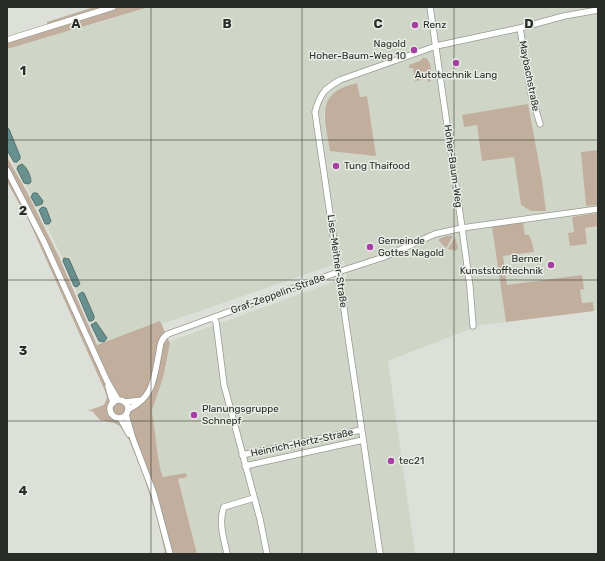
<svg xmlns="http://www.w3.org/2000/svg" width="605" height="561" font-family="Rubik,sans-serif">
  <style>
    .built { fill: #cfd6c7; fill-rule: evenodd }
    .green { fill: #c1ae9d }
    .water { fill: #68908e; stroke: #557270 }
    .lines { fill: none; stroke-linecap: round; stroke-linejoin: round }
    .minor-casing { stroke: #969a92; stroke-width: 7 }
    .minor { stroke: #fff; stroke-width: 5.5 }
    .grid { fill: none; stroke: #2a2c29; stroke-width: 1; stroke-opacity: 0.55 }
    .poi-dot { fill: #a53fa3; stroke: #e9ede5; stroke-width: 1.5 }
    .labels { text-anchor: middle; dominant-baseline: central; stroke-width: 3; stroke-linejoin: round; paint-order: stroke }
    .poi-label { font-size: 10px; fill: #2a2c29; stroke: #e9ede5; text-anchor: start }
    .street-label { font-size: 10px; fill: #2a2c29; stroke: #e9ede5 }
    .grid-label { font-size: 13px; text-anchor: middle; font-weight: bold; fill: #2a2c29; stroke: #e9ede5; stroke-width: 3; stroke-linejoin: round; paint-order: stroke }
  </style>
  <rect width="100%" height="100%" fill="#dce0d8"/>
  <path class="built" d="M150,7H598V150L581,152L586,206L598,205V213L572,217L574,232L568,233L587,244L585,228L598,226V309L594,311L593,302L582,303L580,290L584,289L582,275L507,285L503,256L534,252L532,242L525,235L523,222L492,227L506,322L480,325L388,361L415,554H197L178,479L186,474L163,477L161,472L158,457L152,410L163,378L170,343L173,340L347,277L344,261L162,324L160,321L99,344L60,253L30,193L7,153V49ZM363,96L330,151L324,114L326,104ZM477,125L531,128L542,180L546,211L521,205L515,156L482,161Z"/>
  <path class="green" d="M94,7H149L7,49V37L47,25V22Z
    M423,58H426C433,65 430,72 431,81L428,82L427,79L415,81L413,68H409V65L420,61Z
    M357,83L360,97L367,96L376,156L330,151C325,118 314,93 357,83Z
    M528,104L542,180L546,211H531L521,205L514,157L482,161L477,125L464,127L462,115Z
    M598,150V205L586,206L581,152Z
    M7,157L26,190L59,257L97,345L160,321L170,343L163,378L152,410L158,457L161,472L163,477L186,473L187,477L178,479L197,554H161L165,552L157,518L143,474L129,440L120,426L114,423L100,420L92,411H87L104,405L107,398L105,391L29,221L7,182Z
    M598,213V226L585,228L587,244L570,246L568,233L574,232L572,217Z
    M523,222L525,235H529L532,242L534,252L503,256L507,285L582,275L584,289L580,290L582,303L593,302L594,311L506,322L492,227Z
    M446,236H453L446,248L439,241V239Z
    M455,237L458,248L456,251L448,249Z"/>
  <path class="water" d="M7,128L9,129L20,156V159L17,162H14L7,150Z
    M22,164C27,167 31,176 31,182L29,184L24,183L17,169L18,166Z
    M33,193H37L43,201L42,204L36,206L31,197Z
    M42,207L46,208L51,221L49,224H45L39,210Z
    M64,258L69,259L80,284L77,287L74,286L63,261Z
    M82,292L84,293L94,316V319L92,321H89L78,295Z
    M96,322L107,338L104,342L99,341L91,325Z"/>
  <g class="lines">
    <defs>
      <path id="minor" d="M430,7L462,228L470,287L473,326
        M520,28L531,94L540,124
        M7,40L113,7
        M7,170L44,242L107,381L118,400
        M213,318L216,322L224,385L260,519L267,554
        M108,386L113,403
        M110 409a9 9 0 1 1 18 0a9 9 0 1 1-18 0Z
        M126,402L142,400
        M129,409C154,397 154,377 159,353C160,345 161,338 168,334L338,272L384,257L435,234L462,228L598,209
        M126,415L133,439L154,494L170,554
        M120,418L129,434
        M242,455L361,430
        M245,466L363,440
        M227,554C224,539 218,522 224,507L254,498
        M380,554L315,112C320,94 324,89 340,80L436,46L520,28L564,16L598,10"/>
    </defs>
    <use href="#minor" class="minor-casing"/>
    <use href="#minor" class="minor"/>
  </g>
  <path class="grid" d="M151,7V554M302,7V554M454,7V554M7,140H598M7,280H598M7,421H598"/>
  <g class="poi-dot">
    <circle cx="415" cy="25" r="4"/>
    <circle cx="414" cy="50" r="4"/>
    <circle cx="456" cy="63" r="4"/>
    <circle cx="336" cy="166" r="4"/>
    <circle cx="370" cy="247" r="4"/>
    <circle cx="551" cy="265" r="4"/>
    <circle cx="194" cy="415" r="4"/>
    <circle cx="391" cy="461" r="4"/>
  </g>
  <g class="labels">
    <g class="poi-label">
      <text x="423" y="25">Renz</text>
      <text x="406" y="44" text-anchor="end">Nagold<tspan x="406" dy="12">Hoher-Baum-Weg 10</tspan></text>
      <text x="456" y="75" text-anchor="middle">Autotechnik Lang</text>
      <text x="344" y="166">Tung Thaifood</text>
      <text x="378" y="241">Gemeinde<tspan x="378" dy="12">Gottes Nagold</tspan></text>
      <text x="543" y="259" text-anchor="end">Berner<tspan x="543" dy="12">Kunststofftechnik</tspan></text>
      <text x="202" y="409">Planungsgruppe<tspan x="202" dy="12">Schnepf</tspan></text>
      <text x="399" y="461">tec21</text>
    </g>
    <g class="street-label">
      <text transform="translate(529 76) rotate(79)">Maybachstraße</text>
      <text transform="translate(453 166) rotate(82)">Hoher-Baum-Weg</text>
      <text transform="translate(337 261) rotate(82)">Lise-Meitner-Straße</text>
      <text transform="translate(278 294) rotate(-20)">Graf-Zeppelin-Straße</text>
      <text transform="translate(302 443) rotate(-12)">Heinrich-Hertz-Straße</text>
    </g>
  </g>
  <g class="grid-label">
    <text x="76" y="28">A</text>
    <text x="227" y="28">B</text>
    <text x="378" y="28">C</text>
    <text x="529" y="28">D</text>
    <text x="23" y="75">1</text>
    <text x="23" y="215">2</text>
    <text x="23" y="355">3</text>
    <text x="23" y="495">4</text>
  </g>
  <rect width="605" height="561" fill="none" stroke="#2a2c29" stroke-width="16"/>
</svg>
